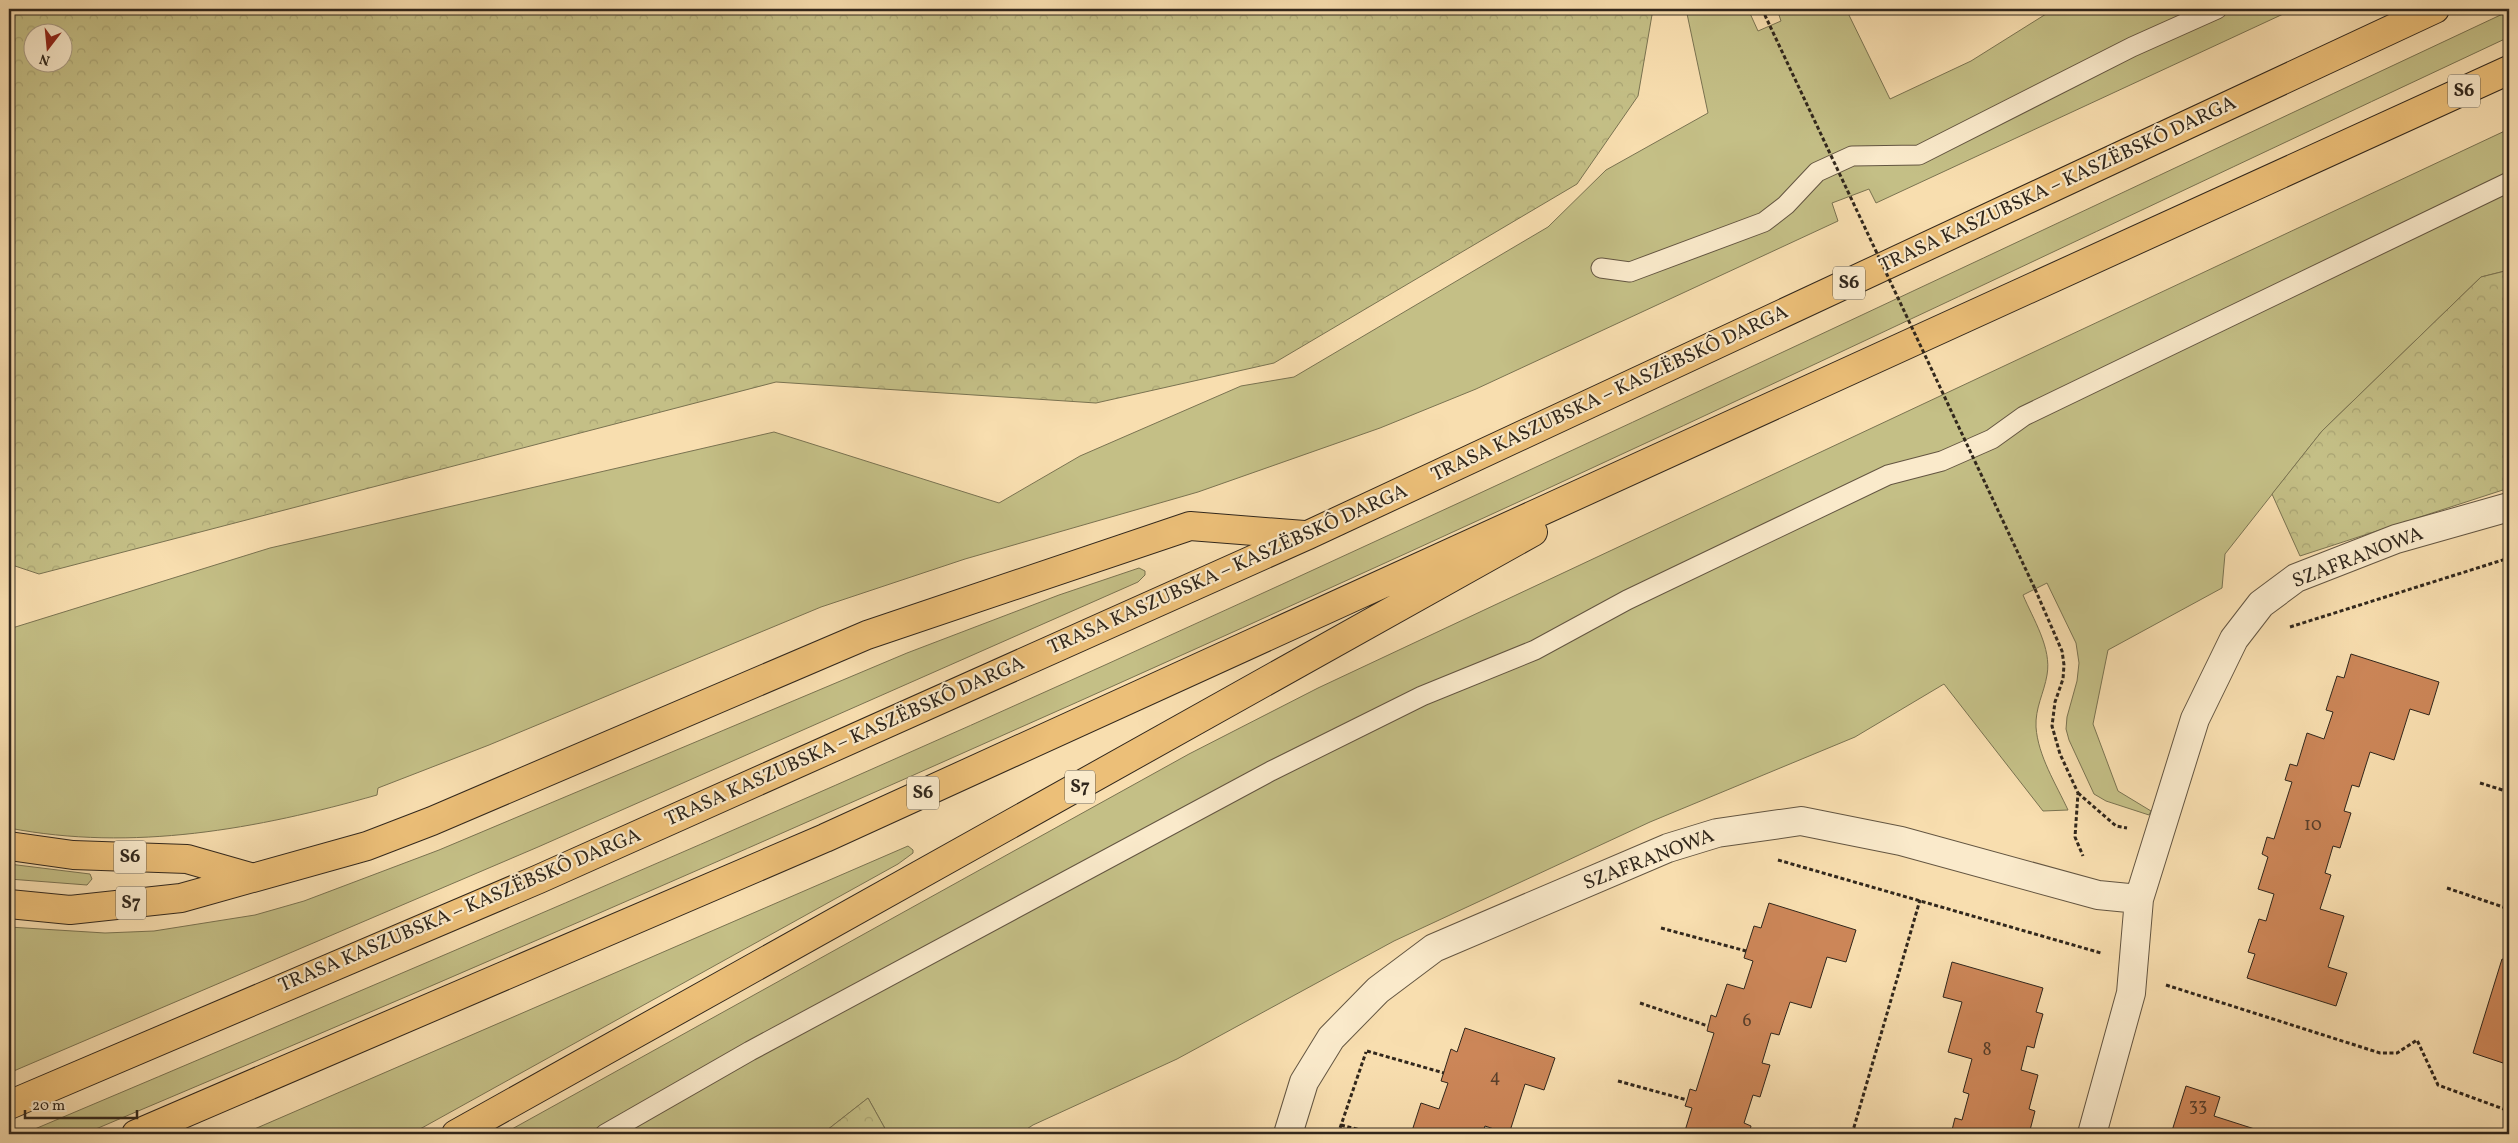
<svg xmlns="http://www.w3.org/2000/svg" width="2518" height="1143" font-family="Vollkorn,serif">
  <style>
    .grass { fill: #c4bf86; stroke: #7a7351 }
    .forest { fill: url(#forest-crowns); stroke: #7a7351; fill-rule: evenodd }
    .building { fill: #cc8658; stroke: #31271c }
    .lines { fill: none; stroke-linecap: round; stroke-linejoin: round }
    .lane-casing { stroke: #635541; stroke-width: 21 }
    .street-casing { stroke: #635541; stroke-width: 30 }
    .highway-casing { stroke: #31271c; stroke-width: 30 }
    .path { stroke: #31271c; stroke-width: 3; stroke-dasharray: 4 2.5; stroke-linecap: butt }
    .lane { stroke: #faeacb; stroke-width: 19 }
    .street { stroke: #faeacb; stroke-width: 28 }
    .highway { stroke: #ecbf78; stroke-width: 28 }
    .path-bridge { stroke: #31271c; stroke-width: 3; stroke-dasharray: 4 2.5; stroke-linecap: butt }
    .labels { text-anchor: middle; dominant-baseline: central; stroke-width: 4.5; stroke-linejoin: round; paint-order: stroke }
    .number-label { font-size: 18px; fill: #583f2b }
    .shield { fill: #faeacb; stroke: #6d6250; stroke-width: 1 }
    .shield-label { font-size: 19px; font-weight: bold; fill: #31271c }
    .street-label { font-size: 20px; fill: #31271c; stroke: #faeacb }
  </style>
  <defs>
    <pattern id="forest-crowns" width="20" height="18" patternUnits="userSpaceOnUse" patternTransform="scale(1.25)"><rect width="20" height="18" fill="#c4bf86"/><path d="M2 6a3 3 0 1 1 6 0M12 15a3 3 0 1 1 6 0" fill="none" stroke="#a9a473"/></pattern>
  </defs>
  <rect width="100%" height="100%" fill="#f8deaf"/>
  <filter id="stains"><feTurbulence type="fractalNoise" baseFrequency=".004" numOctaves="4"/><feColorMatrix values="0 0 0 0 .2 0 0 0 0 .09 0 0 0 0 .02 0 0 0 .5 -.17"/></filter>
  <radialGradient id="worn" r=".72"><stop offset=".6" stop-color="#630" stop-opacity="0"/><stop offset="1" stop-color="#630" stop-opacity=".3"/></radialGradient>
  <path class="grass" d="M1686,9H1748L1758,31L1781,21L1777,9H1846L1890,99L1971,61L2054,9H2294L1876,203L1869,189L1832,203L1838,221L1476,389L1380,428L1198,492L965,559L821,607L489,745L378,788L377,795C257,829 133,852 9,828V629L270,548L774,432L999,503L1080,456L1241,386L1294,377L1548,227L1606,170L1708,113Z
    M2509,11V37C2142,209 1776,385 1407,553C969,753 527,947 84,1134H23C385,981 747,827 1105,665C1575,452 2042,230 2509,11Z
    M2509,129V270L2481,277L2322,431L2225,554L2222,588L2108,650L2093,724L2118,791L2151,811L2149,815L2106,801L2094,794L2069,740L2066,729L2067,717L2077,681L2079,663L2076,643L2047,583L2023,595C2033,619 2052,648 2047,675C2044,693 2035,708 2036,727C2038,756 2056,784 2068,810L2043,811L1944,684L1855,737L1650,822L1394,941L1177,1059L1033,1125L1019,1134H888L868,1098L822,1134H503L1189,754L1318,688Z
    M1139,568L1145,571V575L1138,582L538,847L9,1073V927L105,933L154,931L255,915L304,901L439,850L907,653L1059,595Z
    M908,846L913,850V853L898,864L411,1134H243Z
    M9,864L90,874L92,879L87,885L9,879Z"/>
  <path class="forest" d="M9,9H1653L1638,96L1577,184L1274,363L1096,403L776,382L39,574L9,564ZM32,32H62V62H32Z
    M2509,270V488L2300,556L2272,494L2322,431L2481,277Z
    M868,1098L888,1134H822Z"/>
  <path class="building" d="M2351,654L2439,682L2429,715L2410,709L2394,760L2370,752L2359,787L2352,785L2344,811L2351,813L2340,848L2333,846L2325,873L2331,875L2320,909L2344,916L2328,967L2347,973L2336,1006L2247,978L2255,954L2248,952L2259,919L2266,921L2274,894L2258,889L2268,857L2262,854L2267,837L2274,839L2292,782L2285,780L2290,764L2297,766L2307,733L2324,739L2333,712L2326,710L2337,676L2344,678Z
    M1769,903L1856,930L1846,962L1827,957L1811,1008L1790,1002L1779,1035L1771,1033L1762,1063L1770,1065L1760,1097L1753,1095L1744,1123L1751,1126L1749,1134H1684L1692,1108L1685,1106L1687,1100L1690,1089L1696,1091L1714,1033L1707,1031L1711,1015L1716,1017L1727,984L1744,989L1753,961L1744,958L1746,951L1754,926L1761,928Z
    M2502,959L2509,961V1065L2473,1053Z
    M1952,962L2043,988L2036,1012L2043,1014L2036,1039L2034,1048L2027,1046L2021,1070L2038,1075L2029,1109L2035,1111L2029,1134H1951L1955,1118L1962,1120L1969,1094L1963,1092L1972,1059L1948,1052L1962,1002L1943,997Z
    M1465,1028L1555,1058L1544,1090L1525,1084L1509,1134L1485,1126L1482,1134H1411L1421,1103L1439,1109L1448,1083L1441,1081L1451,1049L1457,1052Z
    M2186,1086L2220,1097L2214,1116L2264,1132L2263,1134H2171Z"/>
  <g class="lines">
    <defs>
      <path id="lane" d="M1601,268L1630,272L1764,222L1786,205L1817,172L1852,156L1919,155L2132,47L2217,9
        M605,1134L750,1051L1271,771L1422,696L1535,650L1627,600L1888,475L1942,461L1992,439L2024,416L2509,182"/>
      <path id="street" d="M1288,1134L1304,1082L1331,1038L1378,990L1434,948L1668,848L1717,833L1801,821L1901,841L2098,895L2139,899
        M2092,1134L2131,993L2139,899L2195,719L2234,639L2261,604L2296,578L2396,539L2509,507"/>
      <path id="highway" d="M9,846L73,855L187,859L250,877
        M9,904L70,910L181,898L367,846L432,821L867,635L1190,526L1304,535
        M9,1105L539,879L1308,535L2435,9
        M136,1134L825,838L2509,70
        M456,1134L1533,532"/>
    </defs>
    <use href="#lane" class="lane-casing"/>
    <use href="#street" class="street-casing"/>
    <use href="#highway" class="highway-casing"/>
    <path class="path" d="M1762,9L1770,26
      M2035,589L2062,651L2064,665L2063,679L2055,702L2052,726L2060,754L2078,793L2075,837L2083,856
      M2290,627L2509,558
      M2504,706L2509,708
      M2480,783L2509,792
      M2078,793L2116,826L2127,828
      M1778,860L2101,953
      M2447,888L2509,909
      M1661,928L1746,951
      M2166,985L2380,1053H2397L2417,1040L2438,1085L2509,1111
      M1640,1003L1708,1026
      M1367,1051L1444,1073
      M1618,1081L1687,1100
      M1341,1125L1376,1134
      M1338,1134L1366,1052
      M1852,1134L1920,900"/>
    <use href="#lane" class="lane"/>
    <use href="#street" class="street"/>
    <use href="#highway" class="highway"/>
    <path class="path-bridge" d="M1770,26L2035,589"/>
  </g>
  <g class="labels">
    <g class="number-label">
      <text x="2313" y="825">10</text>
      <text x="1747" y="1021">6</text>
      <text x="1987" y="1050">8</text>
      <text x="1495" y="1077">4</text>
      <text x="2198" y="1106">33</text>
    </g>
    <g class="shield">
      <rect x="2448" y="74.5" width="32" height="33" rx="4"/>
      <rect x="1833" y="266.5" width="32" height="33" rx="4"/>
      <rect x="1065" y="770.5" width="30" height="33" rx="4"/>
      <rect x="907" y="776.5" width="32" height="33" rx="4"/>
      <rect x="114" y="840.5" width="32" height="33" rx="4"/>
      <rect x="116" y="886.5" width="30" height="33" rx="4"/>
    </g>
    <g class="shield-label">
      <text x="2464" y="91">S6</text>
      <text x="1849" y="283">S6</text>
      <text x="1080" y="787">S7</text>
      <text x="923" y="793">S6</text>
      <text x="130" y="857">S6</text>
      <text x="131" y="903">S7</text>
    </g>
    <g class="street-label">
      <text transform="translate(2058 185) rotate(-25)">TRASA KASZUBSKA – KASZËBSKÔ DARGA</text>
      <text transform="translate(1610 394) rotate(-25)">TRASA KASZUBSKA – KASZËBSKÔ DARGA</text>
      <text transform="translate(2358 558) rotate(-21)">SZAFRANOWA</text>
      <text transform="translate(1228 570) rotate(-24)">TRASA KASZUBSKA – KASZËBSKÔ DARGA</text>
      <text transform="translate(845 742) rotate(-24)">TRASA KASZUBSKA – KASZËBSKÔ DARGA</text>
      <text transform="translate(1649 860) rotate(-21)">SZAFRANOWA</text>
      <text transform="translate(460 911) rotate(-23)">TRASA KASZUBSKA – KASZËBSKÔ DARGA</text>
    </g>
  </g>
  <rect width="2518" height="1143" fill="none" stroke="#f8deaf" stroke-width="30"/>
  <rect x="10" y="10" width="2498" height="1123" fill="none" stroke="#31271c" stroke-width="2.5"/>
  <rect x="15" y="15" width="2488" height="1113" fill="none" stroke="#31271c"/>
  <g transform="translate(48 48) rotate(196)"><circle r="24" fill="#faeacb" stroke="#aa9c85"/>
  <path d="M0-4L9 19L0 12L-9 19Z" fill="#8f2418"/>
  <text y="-8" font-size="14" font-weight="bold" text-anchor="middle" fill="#31271c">N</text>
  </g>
  <path d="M25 1110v8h112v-8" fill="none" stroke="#31271c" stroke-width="2.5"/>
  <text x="32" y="1110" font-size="15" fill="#31271c" stroke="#faeacb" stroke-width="4" paint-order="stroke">20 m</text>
  <rect width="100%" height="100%" filter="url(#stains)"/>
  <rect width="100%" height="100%" fill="url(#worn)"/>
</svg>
